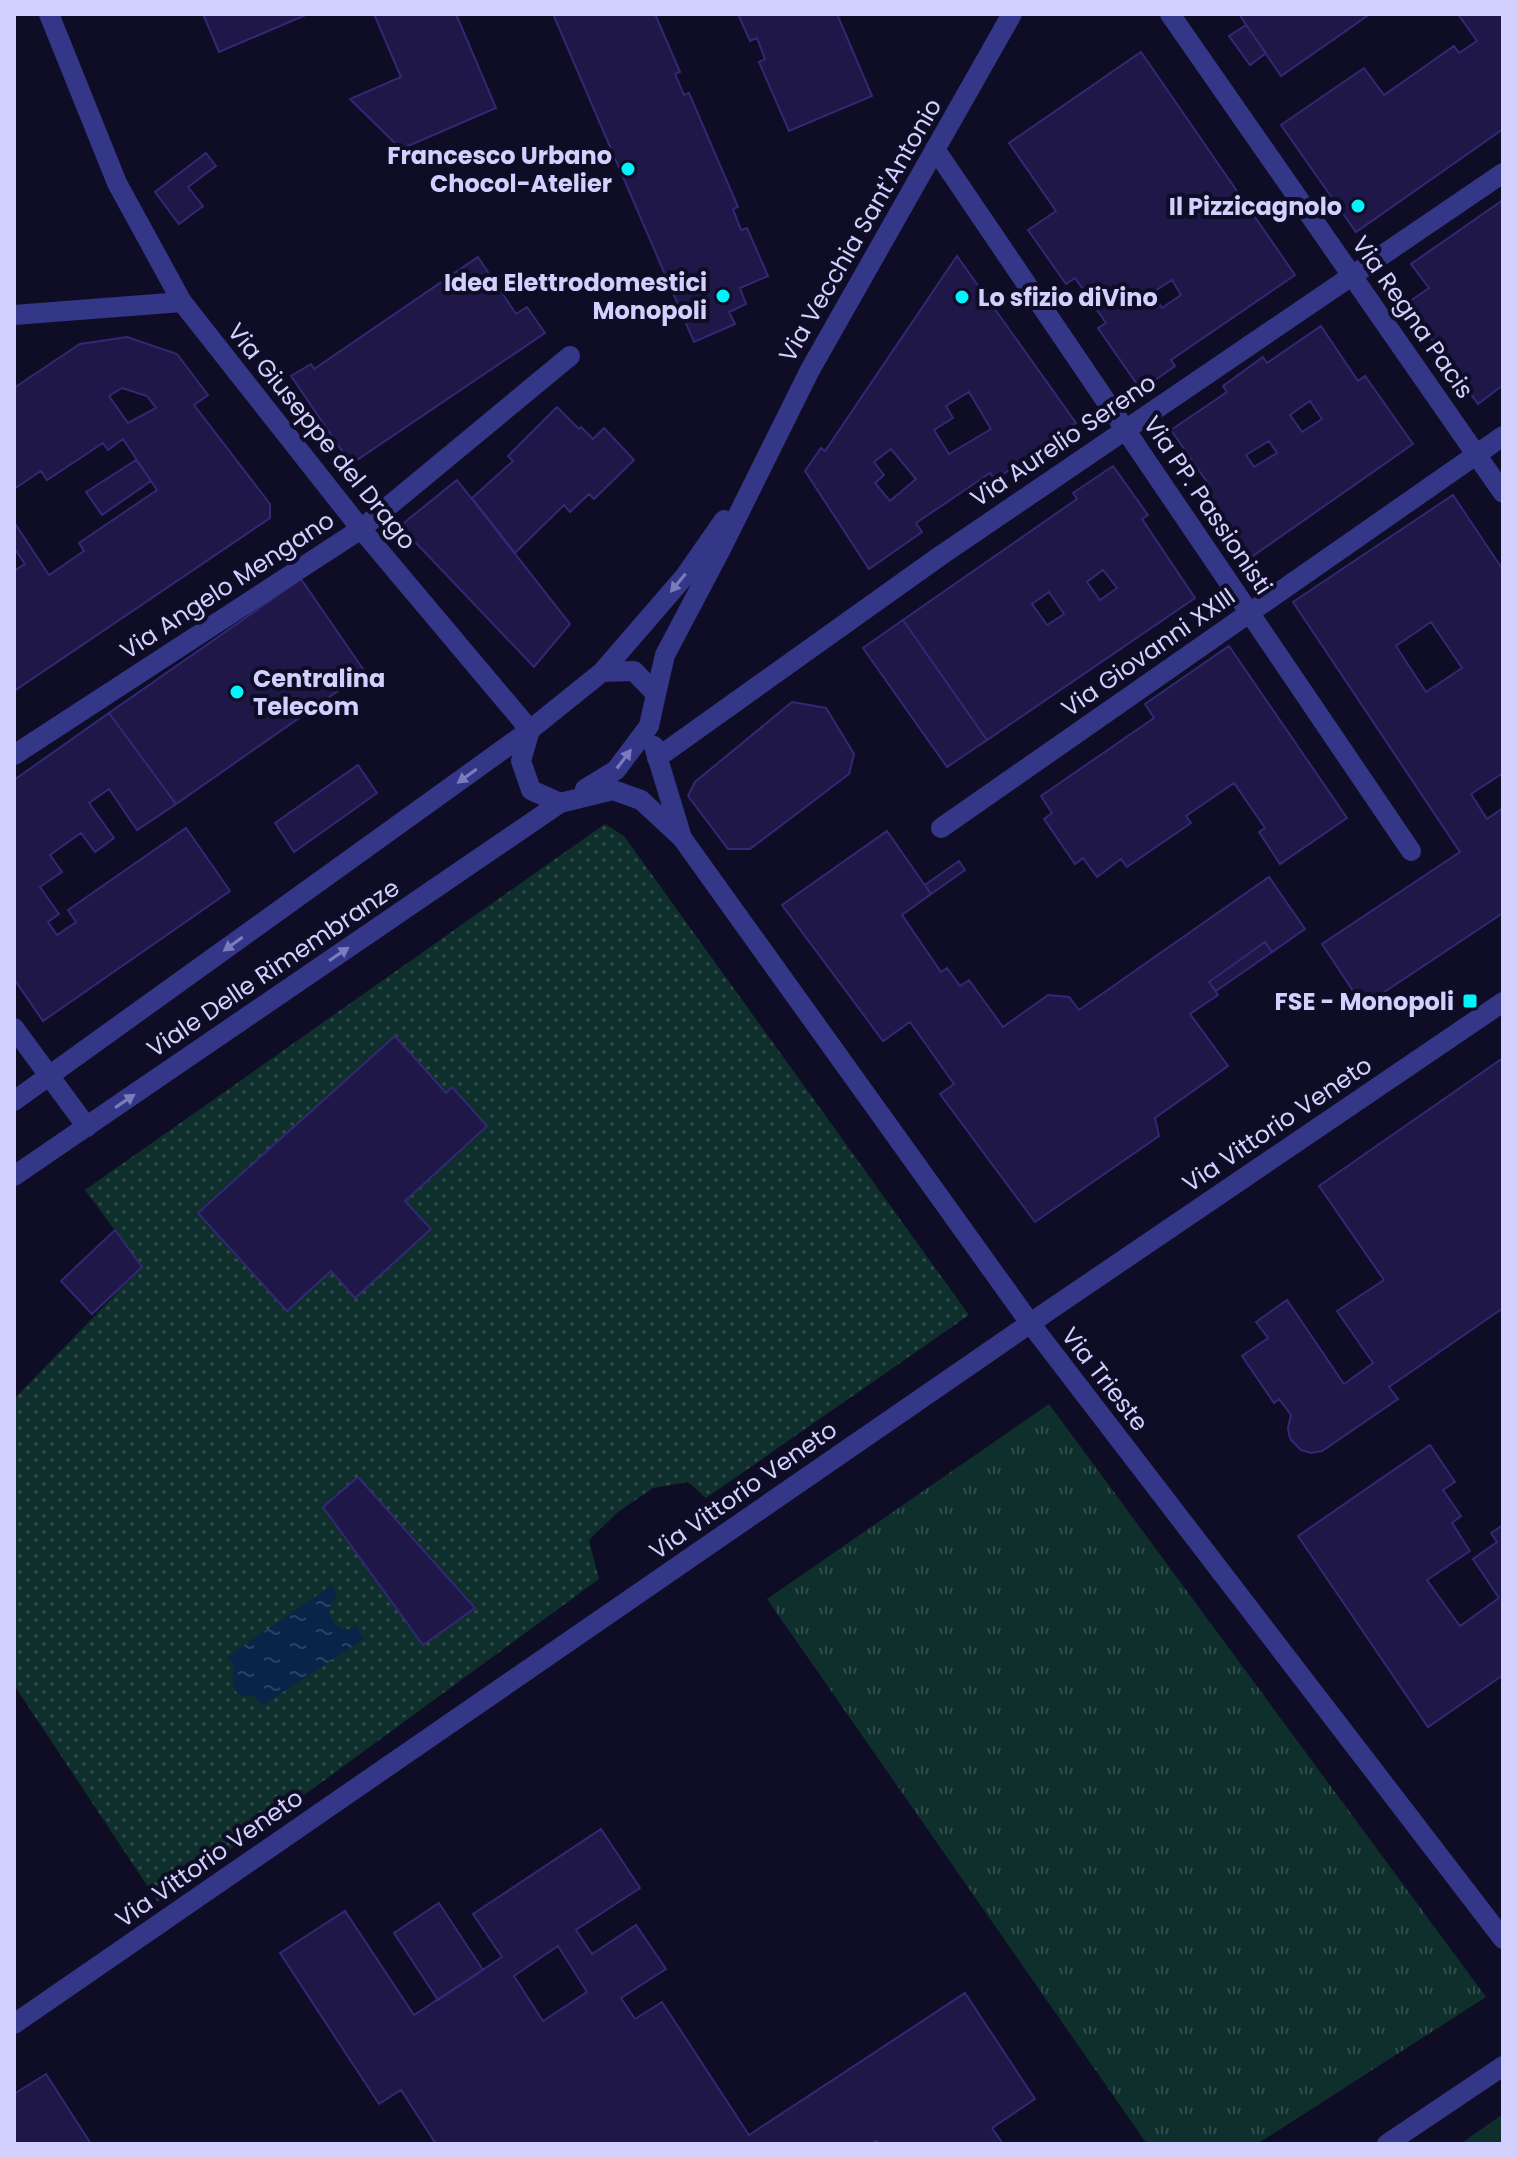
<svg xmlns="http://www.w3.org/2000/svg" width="1517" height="2158" font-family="Poppins,sans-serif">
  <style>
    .grass { fill: url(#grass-tufts) }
    .park { fill: #0f2f2c }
    .garden { fill: url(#garden-dots) }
    .water { fill: url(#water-ripples) }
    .building { fill: #1e1747; stroke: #322874; stroke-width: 2; fill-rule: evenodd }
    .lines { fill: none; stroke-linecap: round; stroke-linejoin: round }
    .minor { stroke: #343787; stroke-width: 20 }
    .tertiary { stroke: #343787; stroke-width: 20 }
    .oneway { fill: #7b7cbd }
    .poi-dot { fill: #00f4fb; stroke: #0f0d25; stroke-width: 3 }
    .labels { text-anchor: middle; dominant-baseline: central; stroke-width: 8; stroke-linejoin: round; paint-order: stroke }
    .poi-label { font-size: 24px; font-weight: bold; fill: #d2d0ff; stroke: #0f0d25; text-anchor: end }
    .street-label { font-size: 24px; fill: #d2d0ff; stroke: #0f0d25 }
  </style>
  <defs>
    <pattern id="grass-tufts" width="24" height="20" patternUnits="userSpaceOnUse" patternTransform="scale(2)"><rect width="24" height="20" fill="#0f2f2c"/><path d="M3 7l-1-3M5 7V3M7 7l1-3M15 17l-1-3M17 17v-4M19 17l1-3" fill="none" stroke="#314c4c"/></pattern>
    <pattern id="garden-dots" width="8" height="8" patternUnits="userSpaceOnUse" patternTransform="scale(2)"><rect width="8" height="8" fill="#0f2f2c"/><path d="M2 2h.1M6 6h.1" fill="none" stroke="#314c4c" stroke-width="1.8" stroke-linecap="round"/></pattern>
    <pattern id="water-ripples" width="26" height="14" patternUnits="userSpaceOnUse" patternTransform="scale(2)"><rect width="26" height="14" fill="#082448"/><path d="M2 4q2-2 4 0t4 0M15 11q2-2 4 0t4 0" fill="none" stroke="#2b4363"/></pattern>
  </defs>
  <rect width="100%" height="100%" fill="#0f0d25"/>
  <path class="grass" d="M1049,1404L1486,1997L1257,2144H1147L767,1599Z"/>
  <path class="park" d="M1503,2114V2144H1460Z"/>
  <path class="garden" d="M605,824L624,836L969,1315L706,1498L688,1482L653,1488L618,1512L589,1540L599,1579L158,1902L14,1685V1399L142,1267L85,1190Z"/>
  <path class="water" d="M332,1585L337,1596C323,1608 330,1626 346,1630L356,1626L364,1639L263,1705L254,1696C231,1698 231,1684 234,1665L227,1657Z"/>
  <path class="building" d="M203,14H308L219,52Z
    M374,14H456L496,108L401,149L350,99L401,77Z
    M553,14H655L680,72L675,74L684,95L689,93L738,207L733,209L741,230L747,228L768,276L740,288L746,304L729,312L735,324L694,342Z
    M738,14H837L872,96L789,131L759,62L765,59L757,38L750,41Z
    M1239,14H1370L1281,76Z
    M1458,14H1503V129L1356,232L1281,125L1364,68L1384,95L1454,46L1459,53L1477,41Z
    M1246,25L1266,53L1250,65L1229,36Z
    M1141,52L1295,275L1171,360L1175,366L1141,390L1098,328L1106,323L1075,278L1066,284L1028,230L1056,211L1009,143ZM1172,280L1181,295L1162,308L1152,293Z
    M206,153L216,166L188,187L203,206L179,224L155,192Z
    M1503,200V385L1478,404L1406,304L1429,288L1411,264Z
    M957,256L1076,423L995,480L990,473L916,523L922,532L869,569L805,471L821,448L825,451ZM969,392L991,429L949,454L934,430L953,418L946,406ZM891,449L916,479L890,501L875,483L884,475L874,462Z
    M478,257L516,314L527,307L545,333L351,464L291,376L311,364L314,369Z
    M1321,326L1358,381L1365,376L1413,444L1250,558L1203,489L1209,485L1171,430L1227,392L1223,386L1263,357L1267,363ZM1310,401L1322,419L1302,432L1290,415ZM1269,441L1277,453L1254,467L1246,455Z
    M127,337L177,354L208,395L194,405L270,504V518L14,691V571L25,564L14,548V522L49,575L84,551L79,543L157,490L123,439L108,450L103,443L47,480L41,471L14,489V388L80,344ZM122,388L147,396L156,408L128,423L109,396Z
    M557,407L579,429L581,427L593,439L604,428L634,460L594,499L589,494L570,512L564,505L515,553L472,498L513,461L508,456Z
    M136,460L151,481L102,515L86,492Z
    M1113,466L1148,515L1142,519L1195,598L987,740L903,620L1077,499L1073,493ZM1103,570L1117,588L1100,600L1087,582ZM1049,592L1064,614L1047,625L1032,604Z
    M457,480L570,624L534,667L400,526Z
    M1453,495L1503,570V773L1471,794L1487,819L1503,808V913L1363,1006L1322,944L1460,852L1293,602ZM1431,622L1462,668L1426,692L1396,646Z
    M301,579L365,672L176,804L109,713Z
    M903,620L987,740L947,767L863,648Z
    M1229,646L1347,818L1280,864L1259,832L1265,828L1234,783L1186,816L1191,823L1127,867L1121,859L1097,877L1083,858L1075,864L1044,819L1052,813L1041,796L1154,718L1145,704Z
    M792,702L826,708L854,754L849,774L750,849H728L688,796L695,782Z
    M109,713L176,804L137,830L109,789L89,803L114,838L95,852L81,833L50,855L62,872L40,887L59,914L48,922L57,935L76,922L68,910L186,828L230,891L43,1021L14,979V780Z
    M358,765L377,793L294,852L275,823Z
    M887,831L931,894L902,915L941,972L947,968L960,986L969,980L1003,1027L1048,995L1069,997L1079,1010L1269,877L1305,929L1272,952L1265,942L1209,982L1218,995L1190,1014L1228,1066L1155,1118L1159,1136L1035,1222L940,1094L954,1084L910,1022L883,1041L782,905Z
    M959,861L965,870L931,894L925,885Z
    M1265,942L1272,952L1216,991L1209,982Z
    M395,1036L446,1093L452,1087L487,1126L405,1201L431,1229L355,1298L331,1271L287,1311L198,1213Z
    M1503,1058V1308L1389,1387L1398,1399L1322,1451L1311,1453L1301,1450L1291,1440L1289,1435L1288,1428L1291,1415L1279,1399L1274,1403L1242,1356L1268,1338L1256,1322L1287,1300L1344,1384L1373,1363L1337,1311L1384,1280L1319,1186Z
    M115,1230L142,1267L92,1314L61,1281Z
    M1430,1445L1455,1482L1443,1490L1461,1516L1452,1523L1470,1551L1427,1580L1460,1626L1499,1598L1473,1559L1497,1542L1491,1533L1503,1525V1675L1428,1727L1298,1536Z
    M358,1477L475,1608L423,1645L323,1507Z
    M601,1829L640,1888L576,1930L592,1954L636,1925L666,1969L621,1998L635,2019L662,2002L749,2135L965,1993L1035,2099L992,2128L1003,2144H878L876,2141L871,2144H436L401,2090L379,2104L280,1953L345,1911L414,2015L502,1957L473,1914ZM558,1946L587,1992L543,2021L514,1976Z
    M439,1903L483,1970L438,2000L394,1933Z
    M46,2074L91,2144H14V2094Z"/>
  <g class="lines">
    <path class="minor" d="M1170,14L1503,493
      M935,149L1411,851
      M14,315L182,302
      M602,672L685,576L724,520
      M656,694L665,655L722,547L810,370L1012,14
      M530,730L602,672L634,671L656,694L649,726L616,770L585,789
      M654,746L682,838
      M14,755L361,529L570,356
      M657,758L940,556L1503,173
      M560,803L613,790L641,800L682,838L1030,1323L1503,1939
      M941,828L1503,436
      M14,1028L87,1127
      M14,2024L1051,1309L1503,1002
      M1387,2144L1503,2066"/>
    <path class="tertiary" d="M49,14L117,183L182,302L361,529L530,730
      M530,730L521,761L531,790L560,803
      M14,1101L530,730
      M14,1176L560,803"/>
  </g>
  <defs><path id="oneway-solid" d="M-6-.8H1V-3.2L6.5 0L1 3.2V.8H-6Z" transform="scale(2)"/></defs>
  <g class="oneway">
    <use href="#oneway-solid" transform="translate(678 583) rotate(129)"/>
    <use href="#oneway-solid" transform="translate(624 759) rotate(-53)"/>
    <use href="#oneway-solid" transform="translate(467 776) rotate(144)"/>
    <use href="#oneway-solid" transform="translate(233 944) rotate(144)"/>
    <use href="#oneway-solid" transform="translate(339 954) rotate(-34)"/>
    <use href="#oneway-solid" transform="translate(125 1101) rotate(-34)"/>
  </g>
  <g class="poi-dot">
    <circle cx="628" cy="169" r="8"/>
    <circle cx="1358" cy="206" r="8"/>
    <circle cx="723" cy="296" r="8"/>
    <circle cx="962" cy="297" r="8"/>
    <circle cx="237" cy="692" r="8"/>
    <rect x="1462" y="993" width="16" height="16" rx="4"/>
  </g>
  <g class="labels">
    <g class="poi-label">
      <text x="612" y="155">Francesco Urbano<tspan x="612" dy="28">Chocol-Atelier</tspan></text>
      <text x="1342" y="206">Il Pizzicagnolo</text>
      <text x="707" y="282">Idea Elettrodomestici<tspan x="707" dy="28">Monopoli</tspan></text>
      <text x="978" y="297" text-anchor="start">Lo sfizio diVino</text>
      <text x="253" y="678" text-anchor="start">Centralina<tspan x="253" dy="28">Telecom</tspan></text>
      <text x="1454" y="1001">FSE - Monopoli</text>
    </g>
    <g class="street-label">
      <text transform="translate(860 230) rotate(-60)">Via Vecchia Sant'Antonio</text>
      <text transform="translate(1413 317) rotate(55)">Via Regna Pacis</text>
      <text transform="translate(322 436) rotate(51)">Via Giuseppe del Drago</text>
      <text transform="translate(1063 440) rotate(-34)">Via Aurelio Sereno</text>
      <text transform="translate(1208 505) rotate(56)">Via PP. Passionisti</text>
      <text transform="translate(227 585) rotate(-33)">Via Angelo Mengano</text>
      <text transform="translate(1148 652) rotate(-35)">Via Giovanni XXIII</text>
      <text transform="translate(273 968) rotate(-34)">Viale Delle Rimembranze</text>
      <text transform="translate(1277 1124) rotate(-34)">Via Vittorio Veneto</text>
      <text transform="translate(1105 1379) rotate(52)">Via Trieste</text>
      <text transform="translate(743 1490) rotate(-35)">Via Vittorio Veneto</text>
      <text transform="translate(209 1858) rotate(-35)">Via Vittorio Veneto</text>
    </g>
  </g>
  <rect width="1517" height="2158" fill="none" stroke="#d2d0ff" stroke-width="32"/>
</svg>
